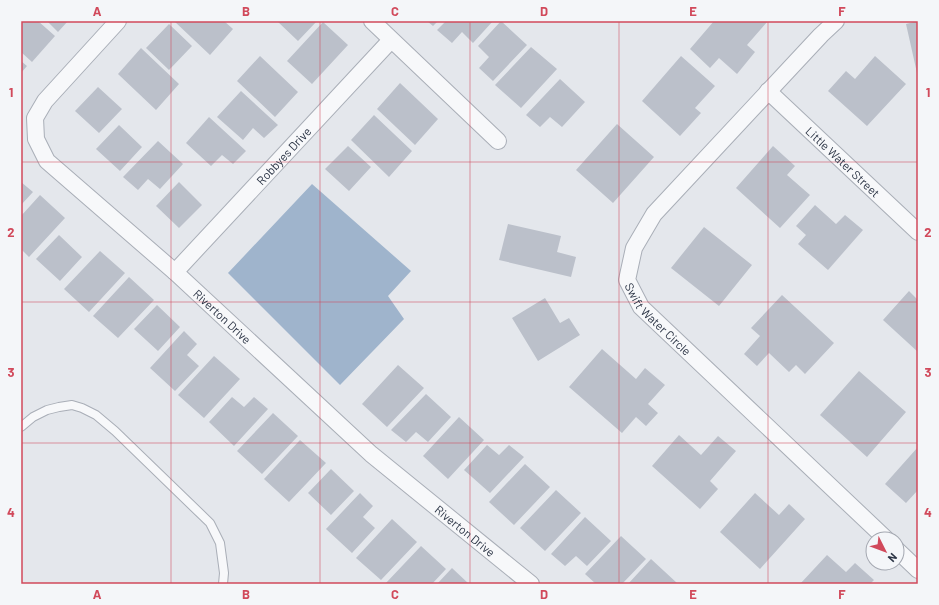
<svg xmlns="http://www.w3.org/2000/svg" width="939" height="605" font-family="Barlow,sans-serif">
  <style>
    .water { fill: #9fb4cc }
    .building { fill: #bbc0ca }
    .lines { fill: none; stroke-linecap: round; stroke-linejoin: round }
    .service-casing { stroke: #a9aeb7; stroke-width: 10 }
    .minor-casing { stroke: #a9aeb7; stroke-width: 18 }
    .service { stroke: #f7f8fa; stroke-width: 8 }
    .minor { stroke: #f7f8fa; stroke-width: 16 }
    .grid { fill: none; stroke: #d1495b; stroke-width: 1; stroke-opacity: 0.55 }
    .labels { text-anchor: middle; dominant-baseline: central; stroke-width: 3.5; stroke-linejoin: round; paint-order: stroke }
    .street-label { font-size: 12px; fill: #2b3445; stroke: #f4f6f9 }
    .neatline { fill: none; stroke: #d1495b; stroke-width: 1.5 }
    .grid-label { font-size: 13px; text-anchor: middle; font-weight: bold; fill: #d1495b }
  </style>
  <rect width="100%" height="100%" fill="#e4e7ec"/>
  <path class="water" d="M312,184L411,271L388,296L404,319L340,385L228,273Z"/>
  <path class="building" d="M21,21H38L55,36L32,62L21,52Z
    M47,21H68L58,32Z
    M174,21H224L233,29L210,55Z
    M277,21H317L298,41Z
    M427,21H438L433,26Z
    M446,21H493L473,43L462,32L452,43L437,30Z
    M501,21L527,45L493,81L479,68L489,57L478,46Z
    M714,21H768L747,45L755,52L737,74L719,58L710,68L690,49Z
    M918,21V73H917L906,24Z
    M323,22L348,45L312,84L287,61Z
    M169,24L192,46L169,70L146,48Z
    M531,47L557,69L521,108L495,85Z
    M141,48L179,84L156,110L118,74Z
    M260,56L298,92L275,117L237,81Z
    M681,56L715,86L695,108L701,113L680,136L642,101Z
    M875,56L906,84L867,126L828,91L846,71L855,79Z
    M21,61L27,66L21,73Z
    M560,79L585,102L562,127L550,117L540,127L526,115Z
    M400,83L438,119L415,145L377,109Z
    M98,87L122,109L99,133L75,111Z
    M241,91L278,125L264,138L253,128L243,140L217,117Z
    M374,115L412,151L389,177L351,140Z
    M209,117L246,151L233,164L222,155L211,166L186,143Z
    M617,124L654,157L613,203L576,170Z
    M119,125L142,147L120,171L96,149Z
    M158,141L183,164L160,189L148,179L138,190L123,177Z
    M348,146L371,167L349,191L325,169Z
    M773,146L795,166L787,175L810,195L780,228L736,188Z
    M21,182L33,192L21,205Z
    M179,182L202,205L179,228L156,206Z
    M40,195L65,218L29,257L21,249V216Z
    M815,205L836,224L845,215L863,230L828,270L798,244L806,235L796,226Z
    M508,224L561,236L557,252L576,257L571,277L499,260Z
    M704,227L752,265L719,306L671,268Z
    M59,235L82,257L60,281L36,259Z
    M100,251L125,273L89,312L64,289Z
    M129,277L154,300L118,338L93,316Z
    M909,291L918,300V352L883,320Z
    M782,295L834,343L805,374L796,365L789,372L769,353L757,366L744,354L760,336L751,328Z
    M545,298L560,323L569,318L580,335L538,361L512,318Z
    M157,305L180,327L158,351L134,329Z
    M184,331L197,344L187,355L199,366L175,391L150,368Z
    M602,349L636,379L645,368L665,385L648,404L658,413L646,426L636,417L622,433L569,387Z
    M214,356L240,379L204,418L178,395Z
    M398,365L424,388L387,427L362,404Z
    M859,371L906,412L867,457L820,415Z
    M426,394L451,417L428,442L416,432L406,442L391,430Z
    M232,397L244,407L254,397L268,409L234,446L209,422Z
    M273,413L298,436L262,474L237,451Z
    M459,417L484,440L448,479L423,456Z
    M679,435L701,455L718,436L736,451L710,481L718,489L700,509L652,466Z
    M300,440L326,463L289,502L264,479Z
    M487,445L499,455L509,445L524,457L490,493L464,470Z
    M918,447V490L906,503L885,484Z
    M525,464L550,487L514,525L489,502Z
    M331,469L354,491L331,515L308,493Z
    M556,490L581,513L545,551L520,528Z
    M360,493L373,506L363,517L375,528L352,553L326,529Z
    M755,493L779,515L789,504L805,519L760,569L720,532Z
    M585,517L611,541L587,566L576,556L565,566L551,554Z
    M392,519L417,542L381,580L356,558Z
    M621,536L646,559L622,584H596L585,574Z
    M421,546L446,569L432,584H385Z
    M827,555L846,572L855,563L874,580L870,584H800Z
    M651,559L677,583L676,584H628Z
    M452,568L469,584H437Z"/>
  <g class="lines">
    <defs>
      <path id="service" d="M21,427L33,417L47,410L59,407L72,405L82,408L96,415L115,431L210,523L220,543L224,573L223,584"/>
      <g id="minor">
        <path id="s1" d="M118,21L45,101L35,118L36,139L47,161L175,272L371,454L531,584"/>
        <path d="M372,21L498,141"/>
        <path id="s2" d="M836,21L821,35L654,214L634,248L627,280L641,307L886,539"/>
        <path id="s3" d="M768,91L918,232"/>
        <path id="s4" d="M175,272L391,40"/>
        <path d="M897,550L918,570"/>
      </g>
    </defs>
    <use href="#service" class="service-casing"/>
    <use href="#minor" class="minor-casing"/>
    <use href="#service" class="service"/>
    <use href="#minor" class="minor"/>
  </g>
  <path class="grid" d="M171,21V584M320,21V584M470,21V584M619,21V584M768,21V584M21,162H918M21,302H918M21,443H918"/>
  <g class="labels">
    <g class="street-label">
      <text stroke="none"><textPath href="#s4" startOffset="159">Robbyes Drive</textPath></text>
      <text stroke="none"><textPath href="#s3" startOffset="103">Little Water Street</textPath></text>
      <text stroke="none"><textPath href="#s1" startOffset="408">Riverton Drive</textPath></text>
      <text stroke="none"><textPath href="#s2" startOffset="388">Swift Water Circle</textPath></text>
      <text stroke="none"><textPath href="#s1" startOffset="732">Riverton Drive</textPath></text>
    </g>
  </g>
  <rect width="939" height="605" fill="none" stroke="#f4f6f9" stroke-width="44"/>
  <g transform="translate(885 551) rotate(132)"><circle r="19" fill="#f4f6f9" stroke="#a4a8b1"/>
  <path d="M0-3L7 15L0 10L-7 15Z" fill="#d1495b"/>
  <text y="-6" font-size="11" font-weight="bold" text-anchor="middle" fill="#2b3445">N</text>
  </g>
  <rect x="22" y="22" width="895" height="561" class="neatline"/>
  <g class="grid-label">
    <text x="97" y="16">A</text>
    <text x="246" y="16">B</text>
    <text x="395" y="16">C</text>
    <text x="544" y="16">D</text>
    <text x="693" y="16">E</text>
    <text x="842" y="16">F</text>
    <text x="11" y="97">1</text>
    <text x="928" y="97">1</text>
    <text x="11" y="237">2</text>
    <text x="928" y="237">2</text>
    <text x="11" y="377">3</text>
    <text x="928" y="377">3</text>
    <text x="11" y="517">4</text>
    <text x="928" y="517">4</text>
    <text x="97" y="599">A</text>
    <text x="246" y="599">B</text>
    <text x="395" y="599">C</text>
    <text x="544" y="599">D</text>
    <text x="693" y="599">E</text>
    <text x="842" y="599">F</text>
  </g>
</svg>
